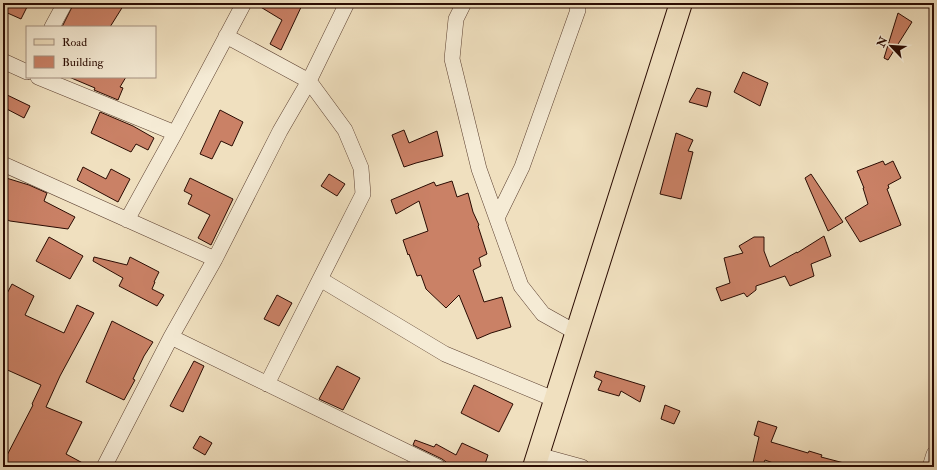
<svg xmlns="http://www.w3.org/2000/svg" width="937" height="470" font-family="'IM FELL Double Pica',serif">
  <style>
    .building { fill: #ca8166; stroke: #2a0b02 }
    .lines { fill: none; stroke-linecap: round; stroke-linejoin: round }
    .minor-casing { stroke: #5c4031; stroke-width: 16 }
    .primary-casing { stroke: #2a0b02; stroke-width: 24 }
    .minor { stroke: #f5ebd5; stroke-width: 15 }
    .primary { stroke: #f0e0bf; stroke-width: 22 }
  </style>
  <rect width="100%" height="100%" fill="#f0e0bf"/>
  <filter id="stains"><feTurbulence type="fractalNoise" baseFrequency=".005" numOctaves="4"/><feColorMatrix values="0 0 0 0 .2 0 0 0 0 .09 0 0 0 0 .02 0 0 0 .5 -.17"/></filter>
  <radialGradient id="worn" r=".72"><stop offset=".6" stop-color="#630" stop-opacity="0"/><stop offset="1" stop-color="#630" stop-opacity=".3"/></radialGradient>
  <path class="building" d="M3,3H18L27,7L21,19L3,11Z
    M74,3H125L110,27H62Z
    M254,3H303L281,50L270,44L282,20Z
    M898,13L912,22L888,60L884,58Z
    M743,72L768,83L760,106L734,92Z
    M69,77H126L120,87L123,88L118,100L94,90L95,88Z
    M697,88L711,92L707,107L689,102Z
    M3,93L30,106L24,118L3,107Z
    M220,110L243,122L232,146L221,141L212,159L200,154Z
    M100,112L133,126L154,138L148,150L136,144L131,152L91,133Z
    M404,130L409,143L437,131L443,156L416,163L404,167L392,135Z
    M676,133L693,140L688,151L693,152L681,199L660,194Z
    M883,161L885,165L893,161L901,178L888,185L889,188L887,189L901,225L860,242L845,218L868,204L863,188H864L857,171Z
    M83,167L106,179L111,169L130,179L118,202L77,180Z
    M329,174L345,184L337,196L321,186Z
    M811,174L843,222L828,231L805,178Z
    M3,177L29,185L47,193L44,201L75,217L68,229L10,221L3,218Z
    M190,178L233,199L211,245L198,238L210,215L188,204L192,195L184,191Z
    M452,181L457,197L468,193L473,212L479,225L478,226L487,254L479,258L481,266L473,270L484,302L502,297L511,327L491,333L477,339L459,295L446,308L426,289L421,275L417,276L409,254L408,255L403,240L428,231L419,201L396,214L391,200L434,182L436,186Z
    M824,236L831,256L811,264L814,276L790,286L785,276L756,286V290L747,297L744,293L721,301L716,288L730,283L724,258L743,253L739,246L754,237H764V251L770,267L797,252V253Z
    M49,237L83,256L70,279L36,261Z
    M94,257L127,265L130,257L159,272L154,282H155L152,289L164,295L157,306L119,286L123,278L93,261Z
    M12,284L34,296L25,315L64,333L77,305L94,313L60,376L46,407L82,422L66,454L90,467H3V463L33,405L32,404L41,385L3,368V301Z
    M277,295L292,303L279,326L264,319Z
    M112,321L153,342L144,356L133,379L135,380L124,400L86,382Z
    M194,361L204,366L183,412L170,406Z
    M337,366L360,378L343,410L319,399Z
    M596,371L645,386L640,402L621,391L619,396L598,390L602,381L594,377Z
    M474,385L513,404L499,432L461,413Z
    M665,405L680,411L674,424L661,419Z
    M758,421L777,427L771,442L808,453L809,451L822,455L821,457L844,463L843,467H784L765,460L762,467H752L759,437L754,435Z
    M200,436L212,443L205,455L193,448Z
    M415,440L434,447L436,444L456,455L462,443L488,455L484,467H447L446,462L442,459L413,445Z
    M407,462L417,467H405Z"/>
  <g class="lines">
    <defs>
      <path id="minor" d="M464,3L456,19L452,59L479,169L521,286L543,314L577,333
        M52,27L65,3
        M226,36L309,81L345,130L361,168L363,194L267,384
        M3,61L27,72
        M38,77L175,133
        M3,164L215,259
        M497,218L522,167L578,10L576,3
        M127,220L175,133L244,3
        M320,279L445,354L556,400
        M171,337L438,467
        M538,455L582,467
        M104,467L171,337L215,259L280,131L309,81L347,3
        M930,467L934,454"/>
      <path id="primary" d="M534,467L681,3"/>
    </defs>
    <use href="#minor" class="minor-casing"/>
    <use href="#primary" class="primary-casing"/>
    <use href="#minor" class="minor"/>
    <use href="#primary" class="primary"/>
  </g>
  <rect width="937" height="470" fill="none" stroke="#f0e0bf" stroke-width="16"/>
  <rect x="4" y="4" width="929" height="462" fill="none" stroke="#2a0b02" stroke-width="2"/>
  <rect x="8" y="8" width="921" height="454" fill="none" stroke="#2a0b02"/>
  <rect x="26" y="26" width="130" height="52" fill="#f5ebd5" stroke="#a49181"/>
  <rect x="34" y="39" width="20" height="6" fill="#f0e0bf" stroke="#a49181"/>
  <text x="62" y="46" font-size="12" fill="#2a0b02">Road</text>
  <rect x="34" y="56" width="20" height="12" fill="#ca8166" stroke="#a49181"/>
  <text x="62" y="66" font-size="12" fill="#2a0b02">Building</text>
  <g transform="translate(891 46) rotate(295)" stroke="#f5ebd5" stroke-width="3" paint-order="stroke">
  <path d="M0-3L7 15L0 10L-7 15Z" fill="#2a0b02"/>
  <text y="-6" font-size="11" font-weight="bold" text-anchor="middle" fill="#2a0b02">N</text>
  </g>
  <rect width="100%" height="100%" filter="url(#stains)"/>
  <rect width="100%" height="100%" fill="url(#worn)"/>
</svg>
